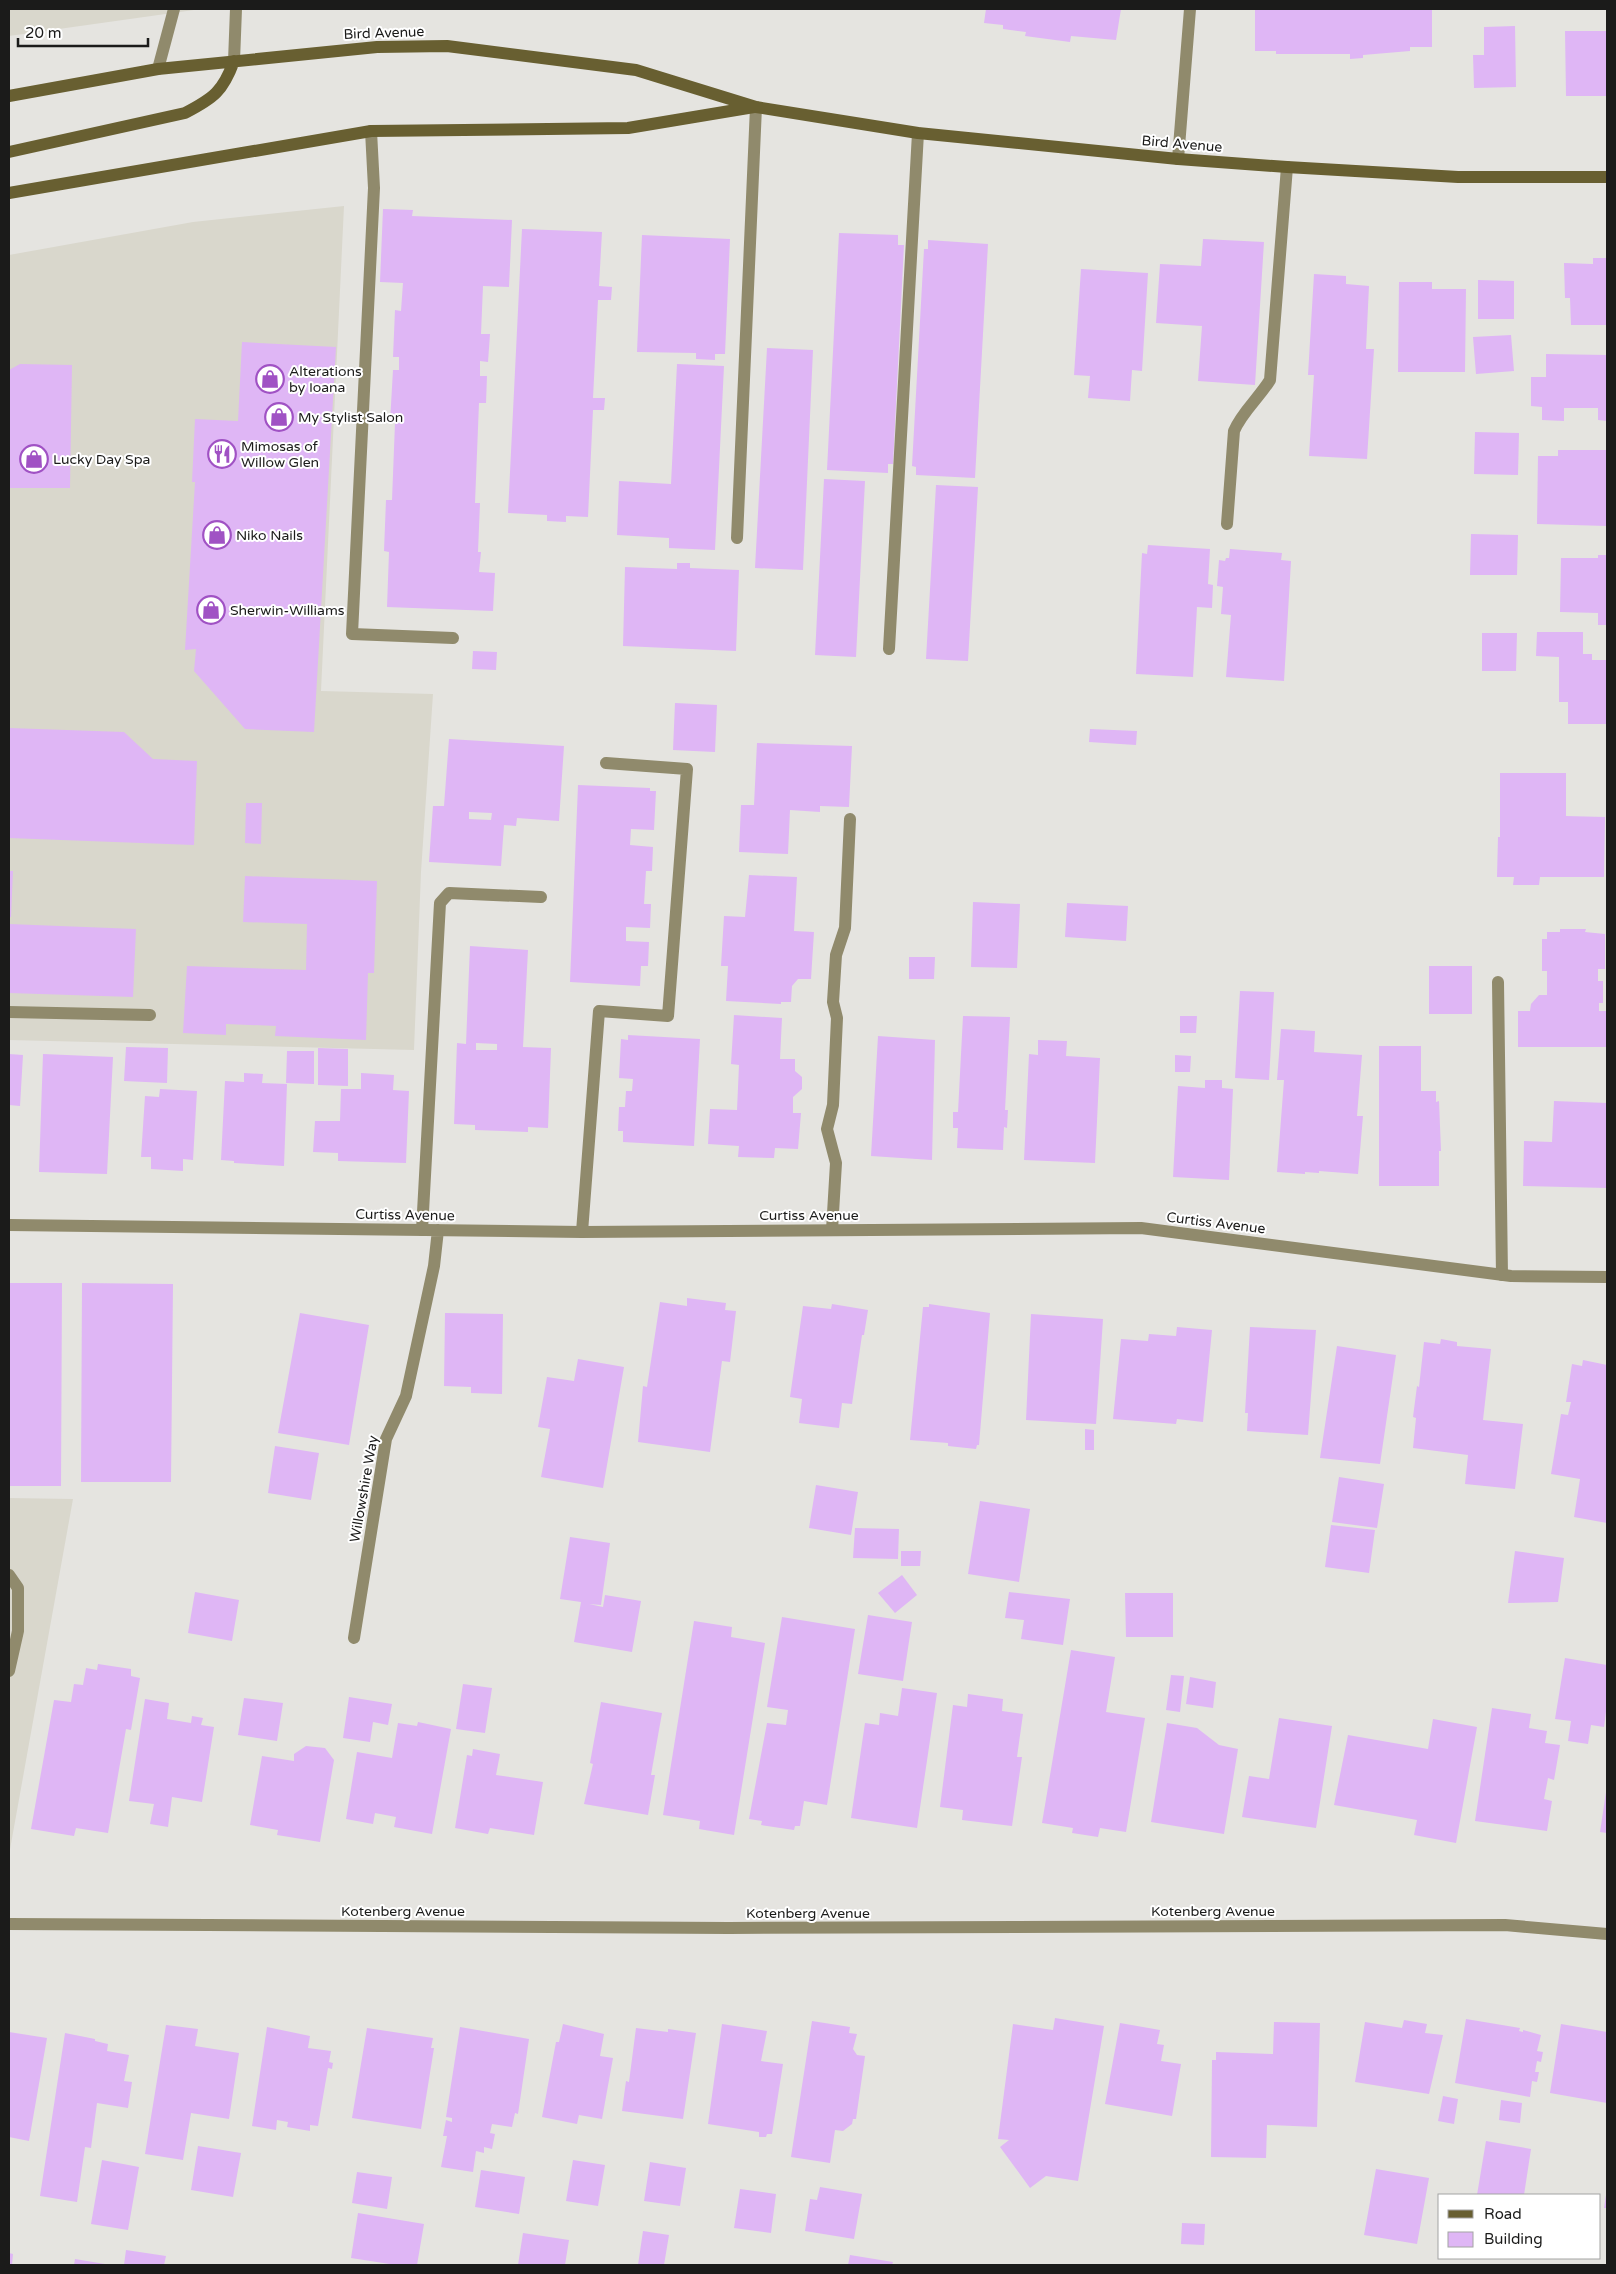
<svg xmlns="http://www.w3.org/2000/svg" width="1616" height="2274" font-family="'Varela Round',sans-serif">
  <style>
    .built { fill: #d9d7cc }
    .building { fill: #dfb6f5; fill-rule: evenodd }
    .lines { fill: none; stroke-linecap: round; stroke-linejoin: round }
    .lane { stroke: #908a6c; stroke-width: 12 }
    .street { stroke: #908a6c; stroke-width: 12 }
    .secondary { stroke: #685f31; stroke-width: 12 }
    .labels { text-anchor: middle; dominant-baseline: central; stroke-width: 4; stroke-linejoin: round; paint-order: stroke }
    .street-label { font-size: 14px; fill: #1b1b1a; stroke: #fff }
    .poi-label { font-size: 14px; fill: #1b1b1a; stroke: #fff; text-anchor: start }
  </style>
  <rect width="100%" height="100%" fill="#e5e4e0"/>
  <path class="built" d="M9,9H201L9,36Z
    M344,206L321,691L433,694L421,872L414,1050L9,1040V255L193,222Z
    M9,1498L73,1499L9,1855Z"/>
  <path class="building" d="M986,9H1121L1116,40L1071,36L1070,42L1025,36L1026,32L1003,29V25L984,23Z
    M1255,9H1432V47H1410V51L1363,55V58L1350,59V54H1276V51H1255Z
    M1515,26L1516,87L1474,88L1473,55H1484V27Z
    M1565,31H1607V96H1566Z
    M383,209L413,210L412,216L512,220L509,287L483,286L481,334H490L488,362L480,361V376H487L486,403H479L475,503H480L478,552H481L479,572L495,573L493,611L387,607L389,552L384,551L386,500H392L395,423L390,422L393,370H399V357H393L395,310L401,311L403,283L380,282Z
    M522,229L602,232L599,286L612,287L611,300H598L593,398H605L604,410H593L588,517L566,516V522L547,521V515L508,513Z
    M839,233L898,235V245H904L893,464H888V473L827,470Z
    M642,235L730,239L725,354H715V360L696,359V353L637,352Z
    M1203,239L1264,242L1255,385L1198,381L1202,326L1156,323L1160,264L1201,266Z
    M928,240L988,244L975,478L916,475V467L912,466L924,249H928Z
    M1593,258H1607V325H1571L1570,298H1565L1564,263L1593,264Z
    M1081,269L1148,273L1142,371L1132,370L1130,401L1088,398L1090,376L1074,375Z
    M1314,274L1346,276V284L1369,286L1366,349H1374L1367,459L1309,456L1314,375H1308Z
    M1478,280L1514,281V319H1478Z
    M1399,282H1432V289H1466L1465,372H1398Z
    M1511,335L1514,371L1476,374L1473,337Z
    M242,342L336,347L314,732L245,729L194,671L196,649L185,650L195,482H192L195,419L238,421Z
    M767,348L813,350L803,570L755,568Z
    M1546,354L1607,355V421L1598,420V408H1564V421L1542,420V407L1531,406V377H1546Z
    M20,364L72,365L70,488H9V370Z
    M677,364L724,366L715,550L669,548V538L617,535L619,481L671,484Z
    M1475,432L1519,433L1518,475L1474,474Z
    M1558,450H1606L1607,526L1537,524L1538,456H1558Z
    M824,479L865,481L856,657L815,655Z
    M936,485L978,487L968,661L926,659Z
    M1471,534L1518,535L1517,575H1470Z
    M1148,545L1210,549L1208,584L1213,585L1212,608L1197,607L1193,677L1136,674L1142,553L1147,554Z
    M1230,549L1282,553L1281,560L1291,561L1284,681L1226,677L1231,615L1221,614L1223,587L1217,586L1219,560L1225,561L1226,558H1229Z
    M1598,555H1607V625H1598V613L1560,612L1561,558H1598Z
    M677,563H690V568L739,570L736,651L623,646L625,567L677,569Z
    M1537,632H1583V654H1592V660H1607V724H1568V702H1559V657L1536,656Z
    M1482,633H1517L1516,671H1482Z
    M473,651L497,652L496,670L472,669Z
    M675,703L717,705L715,752L673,750Z
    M9,728L124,732L153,759L197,761L194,845L9,838Z
    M1090,729L1137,731L1136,745L1089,742Z
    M449,739L564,746L559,821L517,818L516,826L504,825L501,866L429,862L433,806H444ZM469,812L492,813L491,820L469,819Z
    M757,743L852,746L849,807L820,806V812L790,810L788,854L739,852L741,805H754Z
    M1500,773H1566V816L1605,817L1604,877H1540L1539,885H1513L1514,877H1497L1498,837H1500Z
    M578,785L650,788V791H656L654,830L631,829L630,845L653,847L652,871H646L644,904H651L650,928L626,927V941L649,942L648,966H641L640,986L570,982Z
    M246,803H262L261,844L245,843Z
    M9,871H13L11,917H9Z
    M749,875L797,877L794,931L814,932L811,979H798L792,986L791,1002H781V1004L726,1001L728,966H721L724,916L745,917Z
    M245,876L377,881L374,973H368L366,1040L275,1036L276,1026L226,1024V1035L183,1033L187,966L306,970L307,924L243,922Z
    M973,902L1020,904L1017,968L971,967Z
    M1067,903L1128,906L1126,941L1065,937Z
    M9,924L136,929L133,997L9,993Z
    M1560,929H1586L1585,932L1605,934V969H1598V981H1603V1003H1599V1011H1607V1047H1518V1011H1530L1531,1004L1539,995H1547V971H1542V939H1547V932H1560Z
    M470,946L528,950L523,1047L551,1048L548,1128L528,1127V1132L475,1130V1125L454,1124L457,1043L466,1044ZM476,1043L497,1044V1050H476Z
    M909,957H935L934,979H909Z
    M1429,966H1472V1014H1429Z
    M1240,991L1274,992L1269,1080L1235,1078Z
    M734,1015L782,1018L780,1059H795V1071L802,1077V1089L793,1097V1113H801L798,1149L775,1148L774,1158L738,1157L739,1146L708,1144L710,1109L737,1110L739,1065L731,1064Z
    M963,1016L1010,1017L1005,1110H1008L1007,1128L1004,1127L1003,1150L957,1148L958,1128H953V1112H958Z
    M1180,1016H1197L1196,1033H1180Z
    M1281,1029L1315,1031L1314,1052L1362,1055L1357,1116H1363L1358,1174L1319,1171V1173L1305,1172V1174L1277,1172L1284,1080H1277Z
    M628,1035L700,1039L694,1146L623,1142V1131H618L619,1107H625L626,1091H632L633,1079L619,1078L621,1039L628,1040Z
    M878,1036L935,1040L932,1160L871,1156Z
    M1038,1040L1067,1041L1066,1056L1100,1058L1095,1163L1024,1160L1029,1054L1038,1055Z
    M1379,1046H1421V1091H1436V1102L1439,1101L1441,1151H1439V1186H1379Z
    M126,1047L168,1048L167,1083L124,1081Z
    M318,1048L348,1049V1086L318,1085Z
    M287,1051H314V1084L286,1083Z
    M9,1054L23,1055L20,1106L9,1105Z
    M43,1054L113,1057L107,1174L39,1172Z
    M1175,1055L1191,1056L1190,1072H1175Z
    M244,1073L263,1074L262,1083L287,1084L284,1166L234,1163V1161L221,1160L225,1081L244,1082Z
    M361,1073L394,1075L393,1090L409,1091L406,1163L338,1161V1153L313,1152L315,1121H340L341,1089H361Z
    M1205,1080H1222V1088L1233,1089L1229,1180L1173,1177L1178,1086L1205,1088Z
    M160,1089L197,1091L193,1160L183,1159V1171L151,1169V1157H141L145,1096L159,1097Z
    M1554,1101L1607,1103V1188L1523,1186L1524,1141L1552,1142Z
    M9,1283H62L61,1486H9Z
    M82,1283L173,1284L171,1482H81Z
    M687,1298L726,1303L725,1310L736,1311L730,1362L722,1361L710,1452L638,1442L643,1386L647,1387L660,1302L687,1306Z
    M832,1304L868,1310L864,1335H862L852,1404L842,1403L839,1428L799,1423L802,1399L790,1397L803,1306L831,1309Z
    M929,1304L990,1313L979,1445H977L976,1449L948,1446V1443L910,1440L923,1307H929Z
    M300,1313L369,1325L349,1445L278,1433Z
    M445,1313L503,1314L502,1394L471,1393V1387L444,1386Z
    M1031,1314L1103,1319L1096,1424L1026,1420Z
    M1177,1327L1212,1330L1203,1422L1177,1419L1176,1424L1113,1419L1121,1339L1148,1341L1149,1334L1176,1336Z
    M1250,1327L1316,1330L1308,1435L1247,1431L1248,1413H1245Z
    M1441,1339L1457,1342V1346L1491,1349L1483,1420L1523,1424L1515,1489L1465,1484L1468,1455L1413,1448L1416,1418L1413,1417L1417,1386L1419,1387L1424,1342L1440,1344Z
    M1337,1346L1396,1355L1380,1464L1320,1458Z
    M578,1359L624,1367L603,1488L541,1477L550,1429L538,1427L547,1377L574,1381Z
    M1583,1360L1607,1365V1523L1574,1517L1580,1479L1551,1474L1561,1414L1568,1415L1571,1402H1566L1572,1364L1582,1366Z
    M1085,1429L1094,1430V1450H1085Z
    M275,1446L319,1453L311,1500L268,1493Z
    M1339,1477L1384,1484L1377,1528L1332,1522Z
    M816,1485L858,1492L851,1535L809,1528Z
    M980,1501L1030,1509L1019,1582L968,1574Z
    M1331,1525L1375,1530L1369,1573L1325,1567Z
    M855,1528L899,1529L898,1559L853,1558Z
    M570,1537L610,1543L601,1605L589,1604L603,1607L605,1595L641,1601L632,1652L574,1642L581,1602L560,1599Z
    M901,1551H921L920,1566H901Z
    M1515,1551L1564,1558L1558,1602L1508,1603Z
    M902,1575L917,1595L895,1613L878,1593Z
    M195,1592L239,1600L232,1641L188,1633Z
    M1009,1592L1070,1599L1063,1645L1021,1639L1024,1620L1005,1618Z
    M1125,1593H1173V1637H1126Z
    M868,1615L912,1622L903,1681L858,1674Z
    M782,1617L855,1629L827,1805L804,1801L800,1826H795L794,1830L761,1825L762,1821L749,1819L767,1723L786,1725L788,1710L767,1707Z
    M694,1621L732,1627L731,1637L765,1643L734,1835L699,1829L700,1821L663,1815Z
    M1071,1650L1115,1657L1106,1712L1145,1718L1126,1832L1100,1828L1098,1837L1072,1833L1073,1828L1042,1823Z
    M1565,1658L1607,1665V1704L1604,1727L1591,1725L1588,1744L1568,1741L1571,1721L1555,1719Z
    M98,1664L131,1669V1676L140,1678L131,1730L126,1729L108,1833L76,1828L74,1836L31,1829L54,1700L71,1702L74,1684L83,1685L86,1668L97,1670Z
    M1171,1675L1184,1676L1180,1712L1166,1710Z
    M1190,1677L1216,1682L1213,1708L1186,1704Z
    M463,1684L492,1688L485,1733L456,1729Z
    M902,1688L937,1693L917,1828L851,1818L865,1723L879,1725L880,1713L898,1716Z
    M968,1694L1003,1699L1002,1711L1023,1714L1017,1757H1022L1012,1826L962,1820L963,1810L940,1807L953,1705L967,1707Z
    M349,1697L392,1704L388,1725L373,1722L370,1742L343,1738Z
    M244,1698L283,1703L277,1741L238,1735Z
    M145,1699L169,1703L167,1719L191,1723L192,1716L203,1718L201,1725L214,1727L202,1802L172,1797L168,1827L150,1824L154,1804L129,1801Z
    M601,1702L662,1713L651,1775H655L648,1815L584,1804L593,1764L590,1763Z
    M1492,1708L1531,1714L1529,1728L1547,1731L1545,1743L1560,1745L1554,1780L1548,1778L1544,1799L1552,1801L1547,1831L1475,1821Z
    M1279,1718L1332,1726L1316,1828L1242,1817L1249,1776L1269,1779Z
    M1433,1719L1477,1727L1456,1843L1414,1835L1417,1820L1334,1805L1348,1735L1428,1749Z
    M418,1722L451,1729L432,1834L394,1827L396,1817L375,1813L373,1824L346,1819L357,1752L392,1758L398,1723L417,1726Z
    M1167,1723L1197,1728L1219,1745L1238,1749L1224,1834L1151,1822Z
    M306,1746L325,1748L334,1760L320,1842L277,1835L278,1830L250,1825L262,1756L294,1761V1754Z
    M473,1749L500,1754L496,1775L543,1782L534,1835L490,1828L488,1834L455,1828L467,1755L472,1756Z
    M1606,1792L1607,1793V1833L1600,1832Z
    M1055,2018L1104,2026L1078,2181L1046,2176L1030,2188L1000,2147L1009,2140L998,2139L1013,2024L1053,2030Z
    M1466,2019L1520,2028L1519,2031L1523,2032V2030L1541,2035L1537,2051L1543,2052L1541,2062L1537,2061L1535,2072H1539L1537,2082L1532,2081L1530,2097L1455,2083Z
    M1404,2020L1427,2024L1425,2033L1443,2035L1429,2094L1355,2082L1365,2022L1402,2028Z
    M812,2021L850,2027L849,2033L857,2034L853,2049L857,2055L865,2056L856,2119H853L852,2124L843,2131L835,2130L830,2163L791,2157Z
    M1274,2022L1320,2023L1317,2127L1267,2125L1266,2158L1211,2157L1212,2060H1216V2052L1273,2054Z
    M1120,2023L1160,2030L1157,2044L1164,2045L1161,2061L1181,2064L1172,2116L1105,2104Z
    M563,2024L604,2034L600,2056L613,2058L602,2119L579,2115L577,2124L542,2117L556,2042H559Z
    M722,2024L767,2031L761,2061L783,2064L772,2134H767L766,2137H759V2132L708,2124Z
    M1561,2024L1607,2032V2103L1550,2093Z
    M166,2025L198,2029L195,2046L239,2053L229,2119L191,2113L183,2160L145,2154Z
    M267,2027L310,2036L308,2048L331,2051L329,2062L333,2063L332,2069L328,2068L318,2126L310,2125V2131L287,2127L288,2122L277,2120L276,2130L252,2126Z
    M460,2027L529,2039L518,2114L515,2113L512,2127L492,2124L490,2133L495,2134L492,2149L484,2147V2153L476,2151L473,2172L441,2167L447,2136H443L446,2120L452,2122V2118L446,2117Z
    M367,2028L433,2038L431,2048H434L421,2129L352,2118Z
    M636,2028L668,2032V2029L696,2033L683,2119L622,2111L626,2081L629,2082Z
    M9,2032L47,2038L29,2141L9,2137Z
    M65,2033L95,2039V2041L108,2044L107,2051L129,2055L124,2081L132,2082L128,2108L97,2103L91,2148L85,2147L77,2202L40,2196Z
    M1443,2096L1458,2099L1454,2124L1438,2121Z
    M1501,2100L1522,2103L1520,2123L1499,2120Z
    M1486,2141L1531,2149L1524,2195H1477Z
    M198,2146L241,2153L233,2197L191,2190Z
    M102,2160L139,2167L128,2230L91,2224Z
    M573,2160L605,2165L598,2206L566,2201Z
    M650,2162L686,2168L680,2206L644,2201Z
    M1376,2169L1429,2178L1417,2244L1364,2235Z
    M481,2170L525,2177L519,2214L475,2207Z
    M357,2172L392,2177L387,2209L352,2203Z
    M820,2187L862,2194L854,2239L805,2231L810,2199L817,2200Z
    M740,2189L776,2194L771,2233L734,2228Z
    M1606,2195H1607V2208H1604Z
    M358,2213L424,2224L417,2265H396L351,2258Z
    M1182,2223L1205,2224L1204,2245L1181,2244Z
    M643,2231L669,2235L664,2265H638Z
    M523,2233L569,2240L565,2265H518Z
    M126,2250L166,2256L164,2265H124Z
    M9,2253L13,2254L12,2265H9Z
    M850,2255L893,2262L892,2265H848Z
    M75,2259L105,2264V2265H74Z"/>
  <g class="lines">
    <path class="lane" d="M234,61L236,9
      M158,69L174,9
      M371,131L374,188L352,634L453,638
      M1178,159L1190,9
      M1227,524L1234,431C1242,412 1259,398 1270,380L1287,167
      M737,538L756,107
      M889,649L918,133
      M1498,982L1502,1275
      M9,1012L150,1015
      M422,1230L440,903L449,893L541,897
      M832,1230L836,1163L827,1129L833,1105L837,1018L833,1002L836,955L845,928L850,819
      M582,1232L599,1011L668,1016L687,769L606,763
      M9,1575L18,1588V1631L9,1671"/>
    <path class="street" d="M9,1225L582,1232L1141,1228L1511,1276L1607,1277
      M354,1638L386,1439L406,1396L434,1266L438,1230
      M9,1924L729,1928L1505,1925L1607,1934"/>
    <path class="secondary" d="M9,96L158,69L377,47L447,46L636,70L756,107L918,133L1178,159L1287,167L1458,177H1607
      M9,152L185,113C214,98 223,91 234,61
      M9,193L371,131L628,128L754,107"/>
  </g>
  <defs>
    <symbol id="shop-ring" viewBox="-11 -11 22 22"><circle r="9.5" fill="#fff" stroke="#a052c4" stroke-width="1.5"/><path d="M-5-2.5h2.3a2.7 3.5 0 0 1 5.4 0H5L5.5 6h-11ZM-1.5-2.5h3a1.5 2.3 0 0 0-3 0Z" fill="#a052c4"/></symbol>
    <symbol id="restaurant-ring" viewBox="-11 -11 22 22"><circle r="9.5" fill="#fff" stroke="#a052c4" stroke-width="1.5"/><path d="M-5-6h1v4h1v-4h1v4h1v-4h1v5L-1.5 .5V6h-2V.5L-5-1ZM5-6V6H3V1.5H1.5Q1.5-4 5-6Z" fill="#a052c4"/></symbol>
  </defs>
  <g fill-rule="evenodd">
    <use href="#shop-ring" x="254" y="363" width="32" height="32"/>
    <use href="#shop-ring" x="263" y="401" width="32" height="32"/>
    <use href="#restaurant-ring" x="206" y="438" width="32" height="32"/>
    <use href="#shop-ring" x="18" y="443" width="32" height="32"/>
    <use href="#shop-ring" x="201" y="519" width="32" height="32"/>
    <use href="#shop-ring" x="195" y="594" width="32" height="32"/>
  </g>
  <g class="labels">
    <g class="street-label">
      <text transform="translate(384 33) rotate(-2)">Bird Avenue</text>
      <text transform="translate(1182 144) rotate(5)">Bird Avenue</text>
      <text transform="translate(405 1215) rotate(1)">Curtiss Avenue</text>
      <text x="809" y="1215">Curtiss Avenue</text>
      <text transform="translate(1216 1223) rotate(7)">Curtiss Avenue</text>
      <text transform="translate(364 1489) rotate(-80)">Willowshire Way</text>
      <text x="403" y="1911">Kotenberg Avenue</text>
      <text x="1213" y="1911">Kotenberg Avenue</text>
      <text x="808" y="1913">Kotenberg Avenue</text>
    </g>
    <g class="poi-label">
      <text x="289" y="371">Alterations<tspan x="289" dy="16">by Ioana</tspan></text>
      <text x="298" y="417">My Stylist Salon</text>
      <text x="241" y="446">Mimosas of<tspan x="241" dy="16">Willow Glen</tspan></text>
      <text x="53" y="459">Lucky Day Spa</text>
      <text x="236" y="535">Niko Nails</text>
      <text x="230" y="610">Sherwin-Williams</text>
    </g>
  </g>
  <rect width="1616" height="2274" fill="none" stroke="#1b1b1a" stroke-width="20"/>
  <rect x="1438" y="2194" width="162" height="65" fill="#ffffff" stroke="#a4a4a3"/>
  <rect x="1448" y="2210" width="25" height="8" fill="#685f31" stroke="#a4a4a3"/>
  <text x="1484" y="2219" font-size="15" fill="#1b1b1a">Road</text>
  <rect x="1448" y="2232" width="25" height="15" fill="#dfb6f5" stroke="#a4a4a3"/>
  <text x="1484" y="2244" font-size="15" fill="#1b1b1a">Building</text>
  <path d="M18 38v8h130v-8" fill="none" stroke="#1b1b1a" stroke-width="2.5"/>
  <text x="25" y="38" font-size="15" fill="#1b1b1a" stroke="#ffffff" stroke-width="4" paint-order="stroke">20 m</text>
</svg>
